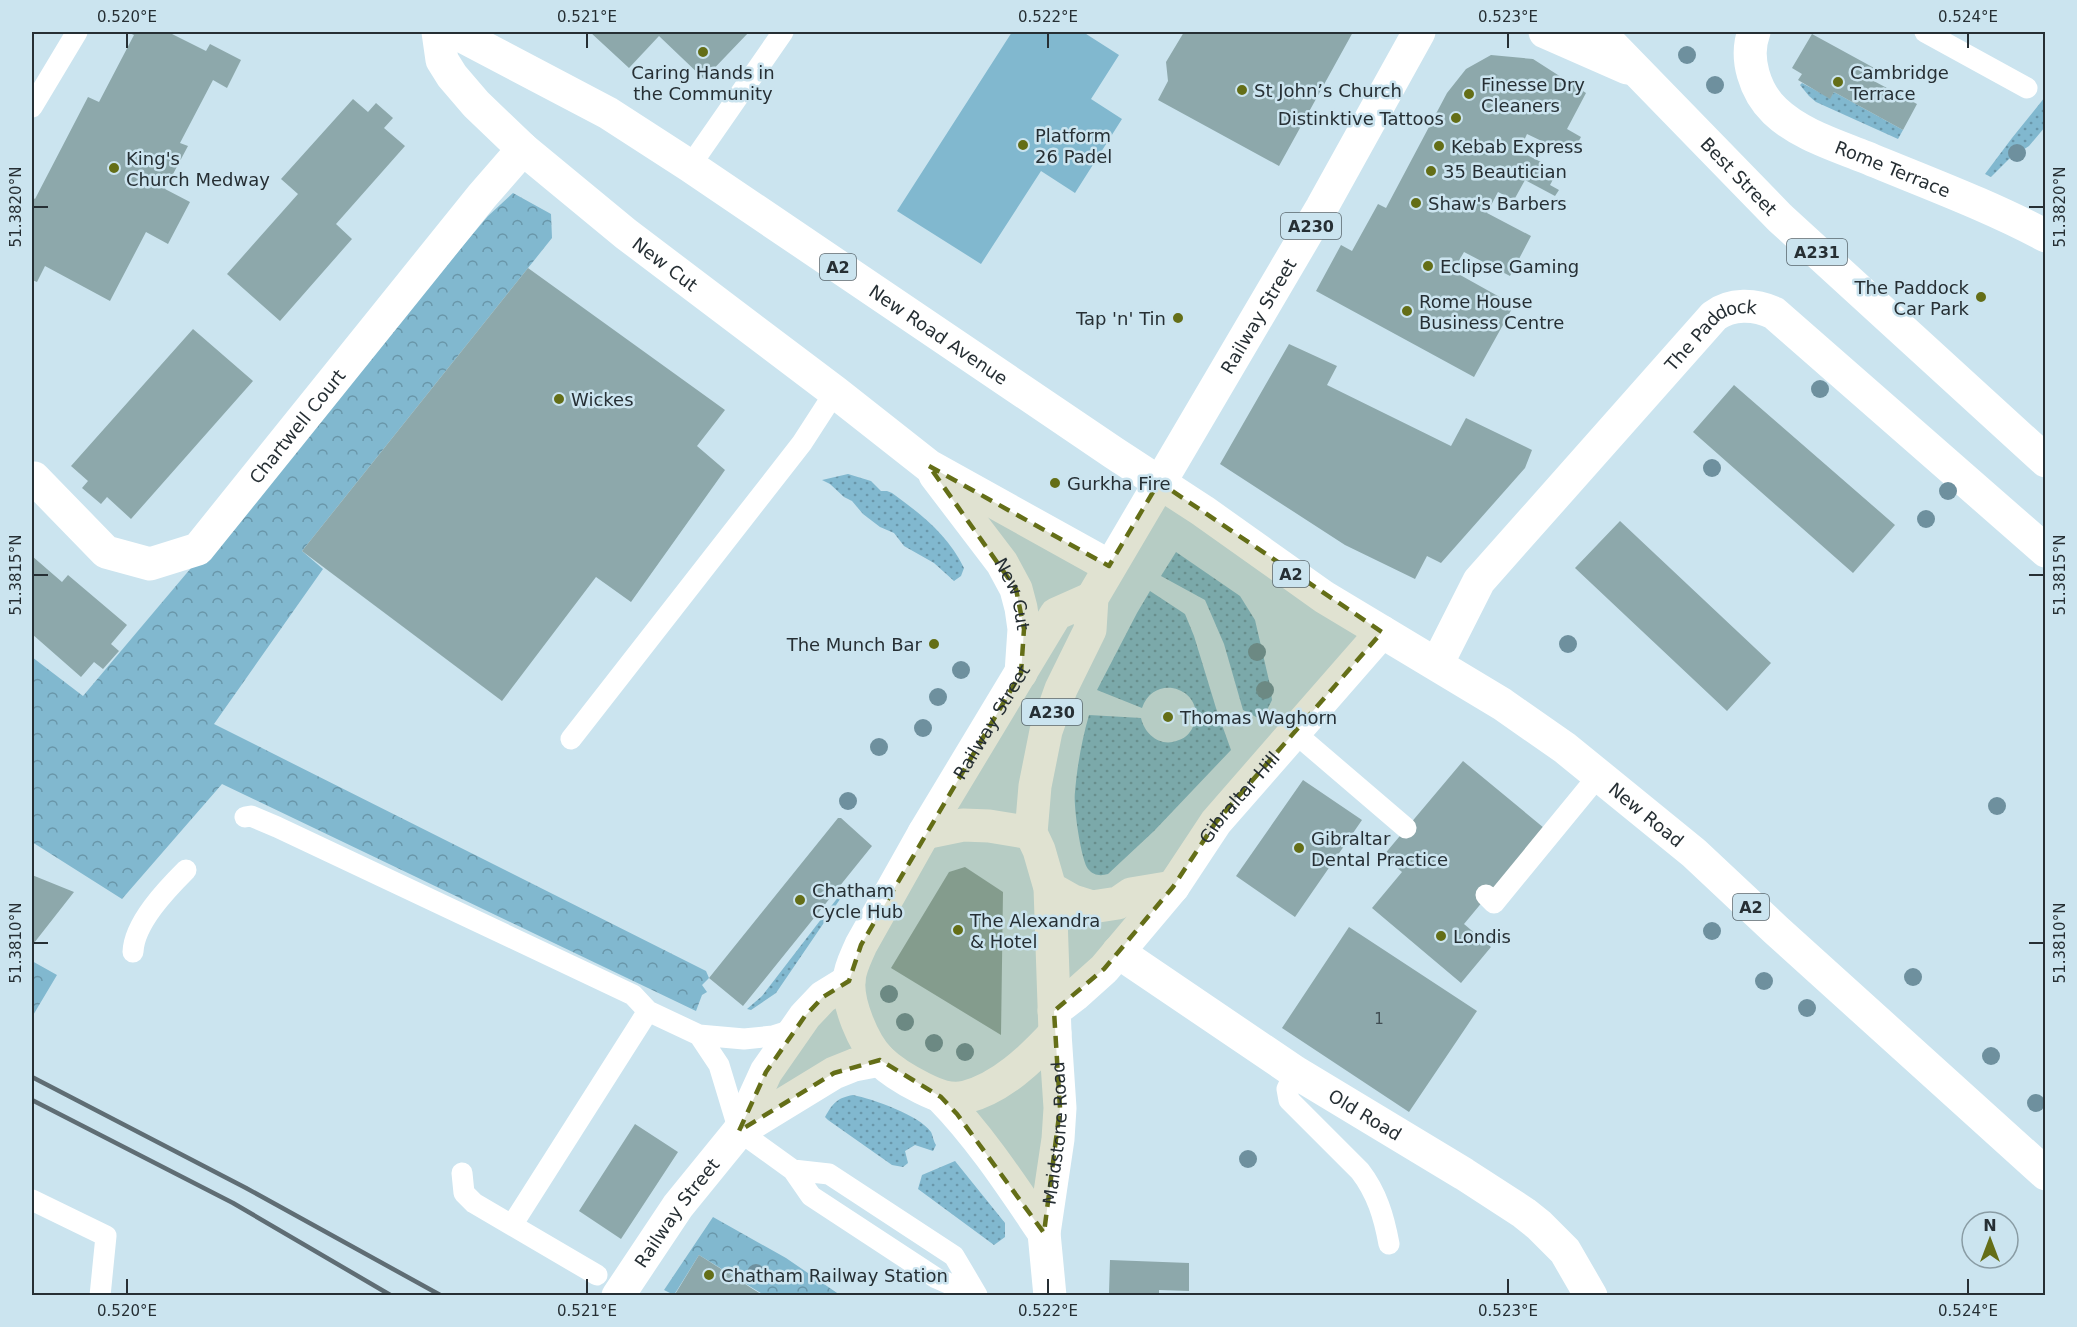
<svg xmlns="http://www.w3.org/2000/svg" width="2077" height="1327" font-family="'DejaVu Sans',sans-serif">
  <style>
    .grass { fill: url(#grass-dots) }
    .forest { fill: url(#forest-crowns) }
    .garden { fill: #81b8cf }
    .building { fill: #8da8ab }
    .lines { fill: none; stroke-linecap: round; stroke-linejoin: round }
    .lane { stroke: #fff; stroke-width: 21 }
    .street { stroke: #fff; stroke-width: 33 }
    .secondary { stroke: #fff; stroke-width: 33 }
    .primary { stroke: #fff; stroke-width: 33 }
    .rail { stroke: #5f6d74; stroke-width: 4.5 }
    .tree { fill: #6e909e }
    .marked { fill: #646e17; fill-opacity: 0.2; stroke: #646e17; stroke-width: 4.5; stroke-dasharray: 12 8; stroke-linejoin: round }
    .ticks { fill: none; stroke: #262f34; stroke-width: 2 }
    .poi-dot { fill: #646e17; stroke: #cbe4ef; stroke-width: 2 }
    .labels { text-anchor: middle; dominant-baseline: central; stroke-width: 5; stroke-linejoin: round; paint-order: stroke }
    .number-label { font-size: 15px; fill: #404d52 }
    .shield { fill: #cbe4ef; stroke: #58656c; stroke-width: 1.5 }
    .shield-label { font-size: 16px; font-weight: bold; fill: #262f34 }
    .poi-label { font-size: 18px; fill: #262f34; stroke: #cbe4ef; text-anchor: start }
    .street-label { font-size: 18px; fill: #262f34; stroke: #cbe4ef }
    .neatline { fill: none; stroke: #262f34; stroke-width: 2 }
    .ticks-label { font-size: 15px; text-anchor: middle; fill: #262f34 }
  </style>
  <defs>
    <pattern id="grass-dots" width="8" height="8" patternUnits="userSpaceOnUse" patternTransform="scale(1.5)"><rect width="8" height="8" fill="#81b8cf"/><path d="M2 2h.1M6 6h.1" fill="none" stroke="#6996a9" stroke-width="1.8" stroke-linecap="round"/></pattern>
    <pattern id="forest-crowns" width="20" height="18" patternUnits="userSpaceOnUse" patternTransform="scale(1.5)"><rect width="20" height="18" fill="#81b8cf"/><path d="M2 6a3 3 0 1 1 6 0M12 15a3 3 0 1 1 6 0" fill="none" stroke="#6996a9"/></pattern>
  </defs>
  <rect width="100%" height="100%" fill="#cbe4ef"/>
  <path class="grass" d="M1802,83L1830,98L1834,92L1903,130L1898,139L1816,102L1809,96L1800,85Z
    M2045,97V127L2029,146L2009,159L1991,177L1985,174L2012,138Z
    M848,474L871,481L881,491H887L892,493C921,514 948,535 964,568L961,576L954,581L934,563L904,546L894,533L880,527L863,514L852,501L844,497L830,484L822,480Z
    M1176,552L1240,596L1255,620L1270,685L1272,700L1266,712L1258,718L1243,710L1224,644L1205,600L1161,576Z
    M1150,591L1185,614L1194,636L1216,708L1231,750L1154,831L1108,874C1101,876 1094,876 1088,869C1081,860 1073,805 1075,792C1077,767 1082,739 1089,715L1141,718C1145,735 1161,748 1179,740C1186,738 1192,731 1194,724C1206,690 1155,671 1142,708L1097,690L1137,613Z
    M849,883V886L776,993L751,1010L747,1009L762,996Z
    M853,1095C873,1099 919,1115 931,1132C933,1136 933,1140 936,1145L933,1151L915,1145L905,1151L908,1163L903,1167L892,1165L828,1120L825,1117C833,1103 837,1098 853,1095Z
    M955,1161L1005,1223V1237L994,1245L918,1189L922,1175Z"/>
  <path class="forest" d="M513,193L551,214L552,238L302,551L323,569L214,724L706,971L709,978L702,985L707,992L702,995L696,1011L222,784L122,899L32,842V657L83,696L488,216Z
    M32,961L57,975L32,1017Z
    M713,1217L786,1258L840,1295H764L699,1255L674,1295L664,1290Z"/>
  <path class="garden" d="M1012,32H1083L1119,55L1091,99L1122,119L1075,193L1041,171L981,264L897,211Z"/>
  <path class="building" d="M127,32H168L206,51L210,44L241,60L227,88L213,80L180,143L188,146L165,189L190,202L168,244L146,232L110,301L45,266L37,282L32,280V197L35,199L88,97L99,102L134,35Z
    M590,32H749L704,79L659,36L629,68Z
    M1184,32H1353L1279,166L1158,100L1168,81L1166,62Z
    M1812,34L1876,69L1870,79L1917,104L1903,130L1834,92L1830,99L1798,80L1802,74L1792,68Z
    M1491,55L1533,59L1586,93L1567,129L1581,137L1571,155L1527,134L1519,151L1543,163L1542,166L1556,174L1550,185L1559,190L1555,196L1525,180L1514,200L1498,192L1487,213L1531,236L1510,276L1464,252L1453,271L1514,305L1474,377L1316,291L1341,245L1352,251L1378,204L1386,208L1447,93L1466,69Z
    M353,99L368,112L376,103L393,118L384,128L405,146L336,224L352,239L280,321L227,274L298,194L281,179Z
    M528,268L725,410L697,446L725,470L631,602L596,577L502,701L302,551Z
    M193,329L253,381L131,519L107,497L101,504L82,488L88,481L71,466Z
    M1289,344L1337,366L1327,385L1451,446L1466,418L1532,450L1525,468L1441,563L1427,556L1415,579L1345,545L1220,464Z
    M1734,385L1895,525L1853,573L1693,432Z
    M1620,521L1771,663L1727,711L1575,568Z
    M32,556L62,582L68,575L127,625L111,644L119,651L103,669L94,662L81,677L32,634Z
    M1463,761L1544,828L1464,924L1491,947L1461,983L1372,908L1402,872L1383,856Z
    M1303,780L1362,820L1295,917L1236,876Z
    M838,818H841L872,846L743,1006L709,978Z
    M965,867L1003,892L1001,1035L891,968L949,872Z
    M32,875L74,892L34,943L32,942Z
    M1349,927L1477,1011L1409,1112L1282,1028Z
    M635,1124L678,1152L621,1239L579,1211Z
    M699,1255L764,1296H674Z
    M1110,1260L1189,1263V1291L1159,1290V1295L1109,1293Z"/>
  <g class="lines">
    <path class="lane" d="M1925,32L2027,88
      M32,107L77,32
      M690,166L783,32
      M1295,733L1406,828
      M571,739L802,443L835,392
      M245,817L251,816L277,827L633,995L648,1011L699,1035L744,1039L773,1036L795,1029
      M1486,895L1494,903L1599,775
      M133,952C134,923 167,889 186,870
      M699,1035L719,1065L739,1131L793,1170L811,1196L936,1278L977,1296
      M1295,1072L1287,1089L1289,1100L1360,1171C1377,1193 1384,1217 1389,1244
      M793,1170L829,1174L954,1256L977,1295
      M462,1173L464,1193L474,1203L597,1275
      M32,1200L106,1236L100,1296
      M512,1225L648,1011"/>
    <g class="street">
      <path id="s1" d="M1754,32C1744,58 1755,92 1775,111C1799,134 1835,145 1865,157C1925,182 1988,205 2046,236"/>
      <path id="s2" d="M34,478L106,552L150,564L198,549L482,196L523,149"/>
      <path id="s3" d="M1437,664L1479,581L1714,316C1731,303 1755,304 1774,313L2046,551"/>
      <path id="s4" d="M1118,952L1295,1072L1464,1174L1524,1213L1539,1225L1565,1251L1591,1296"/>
      <path d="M739,1131L834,1073L854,1065L880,1060"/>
      <path id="s5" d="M618,1296L678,1206L739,1131L766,1072L805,1016L823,997L849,981"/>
    </g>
    <g class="secondary">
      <path id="s6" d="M438,32L442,60L452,76L476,104L523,149L626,234L835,392L929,466L1109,566"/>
      <path id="s7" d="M935,475L1002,563L1016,589L1021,608L1024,629L1021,673"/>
      <path d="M1050,888L1073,901L1092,907L1118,903L1131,894L1173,887"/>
      <path id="s8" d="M1054,1011L1075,995L1104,969L1173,887L1216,822L1382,632"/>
    </g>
    <g class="primary">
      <path id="s9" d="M454,32L608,113L690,166L1114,453L1203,511L1324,597L1502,704L1565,748L1694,853L1776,930L2046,1174"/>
      <path d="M1545,32L1627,68"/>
      <path id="s10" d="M1599,32L1780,218L2046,461"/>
      <path d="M924,833L963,825L989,826L1031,833"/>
      <path id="s11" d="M1055,1033C1031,1059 1001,1088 966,1097C950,1101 936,1095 922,1088C908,1081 891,1071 880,1060C863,1043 847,1003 849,980C850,967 856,957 861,945L924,833L1056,614L1092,598"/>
      <path d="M941,1097C981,1138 1012,1186 1044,1233"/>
      <path id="s12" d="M1050,1296L1044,1233L1058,1139L1060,1108L1055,1033L1050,888L1039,850L1031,833L1035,786L1046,731L1061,689L1090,630L1092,598L1322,207L1419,32"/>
    </g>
    <path class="rail" d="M32,1077L246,1188L442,1296
      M32,1100L233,1203L392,1296"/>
  </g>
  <g class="tree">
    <circle cx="1687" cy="55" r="9"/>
    <circle cx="1715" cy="85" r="9"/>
    <circle cx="2017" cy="153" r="9"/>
    <circle cx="1820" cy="389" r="9"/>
    <circle cx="1712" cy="468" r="9"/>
    <circle cx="1948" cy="491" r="9"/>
    <circle cx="1926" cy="519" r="9"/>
    <circle cx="1568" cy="644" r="9"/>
    <circle cx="1257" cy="652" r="9"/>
    <circle cx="961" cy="670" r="9"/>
    <circle cx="1265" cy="690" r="9"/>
    <circle cx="938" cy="697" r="9"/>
    <circle cx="923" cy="728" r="9"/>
    <circle cx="879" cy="747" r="9"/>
    <circle cx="848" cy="801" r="9"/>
    <circle cx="1997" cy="806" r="9"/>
    <circle cx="1712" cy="931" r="9"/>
    <circle cx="1913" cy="977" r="9"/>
    <circle cx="1764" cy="981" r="9"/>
    <circle cx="889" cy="994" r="9"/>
    <circle cx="1807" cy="1008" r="9"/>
    <circle cx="905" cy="1022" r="9"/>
    <circle cx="934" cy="1043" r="9"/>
    <circle cx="965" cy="1052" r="9"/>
    <circle cx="1991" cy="1056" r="9"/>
    <circle cx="2036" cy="1103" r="9"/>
    <circle cx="1248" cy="1159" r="9"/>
    <circle cx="756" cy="1273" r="9"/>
  </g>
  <path class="marked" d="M929,466L1109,566L1159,482L1382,632L1216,822L1173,887L1104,969L1054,1011L1060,1108L1044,1233L957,1114L941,1097L880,1060L834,1073L739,1131L766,1072L805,1016L823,997L849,981L861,945L1021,673L1024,629L1016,589Z"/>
  <path class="ticks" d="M127,33V48M587,33V48M1048,33V48M1508,33V48M1968,33V48M33,207H48M2029,207H2044M33,575H48M2029,575H2044M33,943H48M2029,943H2044M127,1279V1294M587,1279V1294M1048,1279V1294M1508,1279V1294M1968,1279V1294"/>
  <g class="poi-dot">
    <circle cx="703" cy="52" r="6"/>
    <circle cx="1838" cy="82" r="6"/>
    <circle cx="1242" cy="90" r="6"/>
    <circle cx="1469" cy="94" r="6"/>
    <circle cx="1456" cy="118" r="6"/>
    <circle cx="1023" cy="145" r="6"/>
    <circle cx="1439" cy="146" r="6"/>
    <circle cx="114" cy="168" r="6"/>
    <circle cx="1431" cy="171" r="6"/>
    <circle cx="1416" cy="203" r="6"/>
    <circle cx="1428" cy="266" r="6"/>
    <circle cx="1981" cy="297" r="6"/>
    <circle cx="1407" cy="311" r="6"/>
    <circle cx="1178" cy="318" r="6"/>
    <circle cx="559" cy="399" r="6"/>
    <circle cx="1055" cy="483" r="6"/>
    <circle cx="934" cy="644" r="6"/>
    <circle cx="1168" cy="717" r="6"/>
    <circle cx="1299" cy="848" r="6"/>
    <circle cx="800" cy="900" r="6"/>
    <circle cx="958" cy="930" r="6"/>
    <circle cx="1441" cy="936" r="6"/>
    <circle cx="709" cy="1275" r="6"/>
  </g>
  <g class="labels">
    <g class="number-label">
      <text x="1379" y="1019">1</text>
    </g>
    <g class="shield">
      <rect x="1281" y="213" width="60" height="26" rx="4.5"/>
      <rect x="1787" y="239" width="60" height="26" rx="4.5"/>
      <rect x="820" y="254" width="36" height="26" rx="4.5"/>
      <rect x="1273" y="561" width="36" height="26" rx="4.5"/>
      <rect x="1022" y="699" width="60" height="26" rx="4.5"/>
      <rect x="1733" y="894" width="36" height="26" rx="4.5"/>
    </g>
    <g class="shield-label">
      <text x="1311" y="226">A230</text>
      <text x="1817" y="252">A231</text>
      <text x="838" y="267">A2</text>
      <text x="1291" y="574">A2</text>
      <text x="1052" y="712">A230</text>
      <text x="1751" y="907">A2</text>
    </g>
    <g class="poi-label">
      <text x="703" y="72" text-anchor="middle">Caring Hands in<tspan x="703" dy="21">the Community</tspan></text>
      <text x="1850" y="72">Cambridge<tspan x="1850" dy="21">Terrace</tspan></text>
      <text x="1481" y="84">Finesse Dry<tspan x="1481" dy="21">Cleaners</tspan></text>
      <text x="1254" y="90">St John’s Church</text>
      <text x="1444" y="118" text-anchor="end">Distinktive Tattoos</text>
      <text x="1035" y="135">Platform<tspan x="1035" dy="21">26 Padel</tspan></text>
      <text x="1451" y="146">Kebab Express</text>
      <text x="126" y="158">King's<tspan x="126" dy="21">Church Medway</tspan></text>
      <text x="1443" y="171">35 Beautician</text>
      <text x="1428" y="203">Shaw's Barbers</text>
      <text x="1440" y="266">Eclipse Gaming</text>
      <text x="1969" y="287" text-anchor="end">The Paddock<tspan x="1969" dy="21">Car Park</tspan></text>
      <text x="1419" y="301">Rome House<tspan x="1419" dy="21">Business Centre</tspan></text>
      <text x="1166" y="318" text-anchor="end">Tap 'n' Tin</text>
      <text x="571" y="399">Wickes</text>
      <text x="1067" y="483">Gurkha Fire</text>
      <text x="922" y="644" text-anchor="end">The Munch Bar</text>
      <text x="1180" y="717">Thomas Waghorn</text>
      <text x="1311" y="838">Gibraltar<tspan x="1311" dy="21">Dental Practice</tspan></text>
      <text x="812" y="890">Chatham<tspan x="812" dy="21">Cycle Hub</tspan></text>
      <text x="970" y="920">The Alexandra<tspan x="970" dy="21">&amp; Hotel</tspan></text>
      <text x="1453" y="936">Londis</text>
      <text x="721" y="1275">Chatham Railway Station</text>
    </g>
    <g class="street-label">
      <text stroke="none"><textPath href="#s1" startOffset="218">Rome Terrace</textPath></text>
      <text stroke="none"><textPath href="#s10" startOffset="201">Best Street</textPath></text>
      <text stroke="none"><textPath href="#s6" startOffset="332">New Cut</textPath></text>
      <text stroke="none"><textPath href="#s12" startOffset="1041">Railway Street</textPath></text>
      <text stroke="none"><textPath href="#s9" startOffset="572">New Road Avenue</textPath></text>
      <text stroke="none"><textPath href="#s3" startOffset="435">The Paddock</textPath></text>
      <text stroke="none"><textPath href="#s2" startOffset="357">Chartwell Court</textPath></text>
      <text stroke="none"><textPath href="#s7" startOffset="144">New Cut</textPath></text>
      <text stroke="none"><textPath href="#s11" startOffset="591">Railway Street</textPath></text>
      <text stroke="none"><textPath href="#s8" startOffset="284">Gibraltar Hill</textPath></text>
      <text stroke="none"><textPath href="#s9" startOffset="1428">New Road</textPath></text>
      <text stroke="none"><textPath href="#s4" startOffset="296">Old Road</textPath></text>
      <text stroke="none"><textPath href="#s12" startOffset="164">Maidstone Road</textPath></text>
      <text stroke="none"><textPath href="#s5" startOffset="102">Railway Street</textPath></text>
    </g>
  </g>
  <rect width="2077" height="1327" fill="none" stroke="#cbe4ef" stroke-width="66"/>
  <g transform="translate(1990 1240)"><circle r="28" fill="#cbe4ef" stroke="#899ca4" stroke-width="1.5"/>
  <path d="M0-4.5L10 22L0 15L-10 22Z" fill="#646e17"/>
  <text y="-9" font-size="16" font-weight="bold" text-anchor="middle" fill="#262f34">N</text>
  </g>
  <rect x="33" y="33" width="2011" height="1261" class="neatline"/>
  <g class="ticks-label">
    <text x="127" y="22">0.520°E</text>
    <text x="587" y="22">0.521°E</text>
    <text x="1048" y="22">0.522°E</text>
    <text x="1508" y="22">0.523°E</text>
    <text x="1968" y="22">0.524°E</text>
    <text transform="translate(16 207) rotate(-90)" y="5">51.3820°N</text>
    <text transform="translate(2060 207) rotate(-90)" y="5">51.3820°N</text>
    <text transform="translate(16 575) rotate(-90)" y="5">51.3815°N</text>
    <text transform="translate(2060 575) rotate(-90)" y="5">51.3815°N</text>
    <text transform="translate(16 943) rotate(-90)" y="5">51.3810°N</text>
    <text transform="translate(2060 943) rotate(-90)" y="5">51.3810°N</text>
    <text x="127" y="1316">0.520°E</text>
    <text x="587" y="1316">0.521°E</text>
    <text x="1048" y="1316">0.522°E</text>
    <text x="1508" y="1316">0.523°E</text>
    <text x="1968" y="1316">0.524°E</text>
  </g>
</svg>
